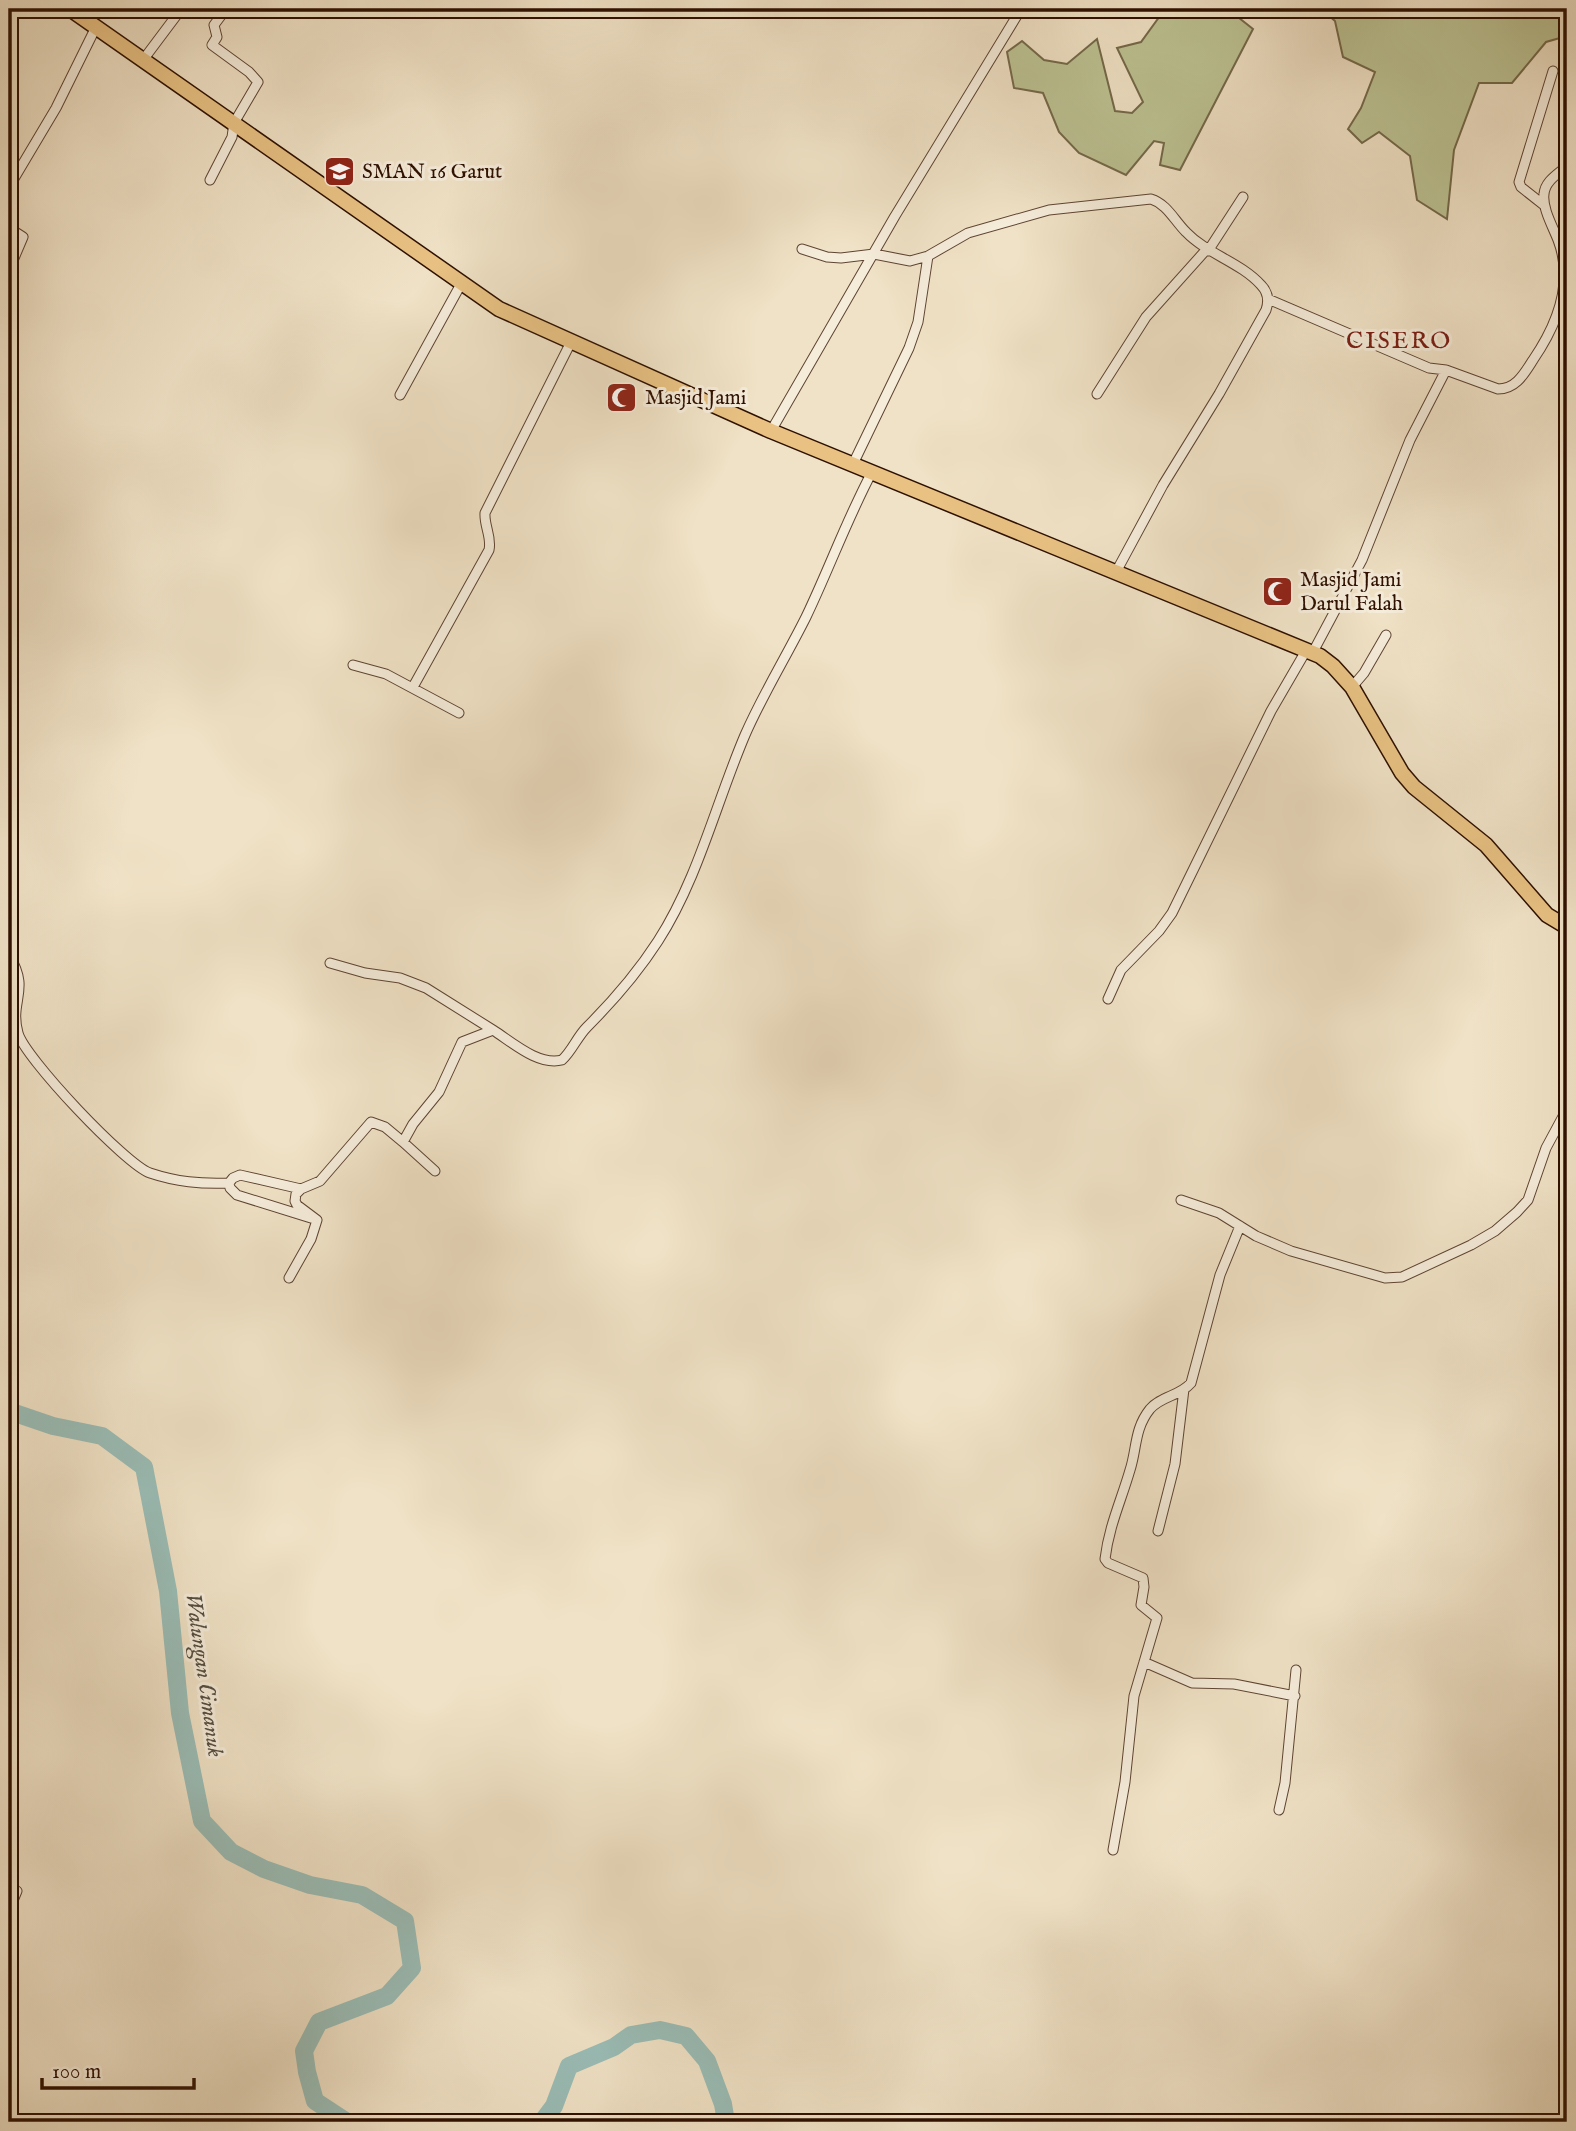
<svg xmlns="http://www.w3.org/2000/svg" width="1576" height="2131" font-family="'IM FELL English',serif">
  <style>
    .green { fill: #bcc293; stroke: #75694a; stroke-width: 2 }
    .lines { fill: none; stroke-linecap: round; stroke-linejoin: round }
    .river { stroke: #9abdb6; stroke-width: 18 }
    .minor-casing { stroke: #5e4432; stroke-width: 11 }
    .primary-casing { stroke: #2e1000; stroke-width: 17 }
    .minor { stroke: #f5ecda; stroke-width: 9 }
    .primary { stroke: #e8c183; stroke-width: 14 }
    .labels { text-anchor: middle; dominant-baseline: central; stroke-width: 6; stroke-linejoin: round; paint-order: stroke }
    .poi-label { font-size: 21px; fill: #2e1000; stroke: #f5ecda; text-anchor: start }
    .water-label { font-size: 23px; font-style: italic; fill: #544d40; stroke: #f5ecda }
    .quarter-label { font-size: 24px; letter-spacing: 2px; fill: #7a1f14; stroke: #f5ecda }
  </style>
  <rect width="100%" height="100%" fill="#f0e2c6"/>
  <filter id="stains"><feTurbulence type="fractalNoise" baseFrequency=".00286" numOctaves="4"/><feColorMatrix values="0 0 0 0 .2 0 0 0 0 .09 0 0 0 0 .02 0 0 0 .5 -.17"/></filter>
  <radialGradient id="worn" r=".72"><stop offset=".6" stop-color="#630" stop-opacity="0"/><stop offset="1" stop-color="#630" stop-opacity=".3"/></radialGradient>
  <path class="green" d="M1165,9H1213L1212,12L1234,14L1253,29L1180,170L1160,165L1164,143L1154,141L1126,175L1079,153L1059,132L1043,93L1014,88L1007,52L1022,41L1044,60L1067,64L1097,39L1115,111L1132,113L1143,102L1117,48L1141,42Z
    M1321,9H1567V36L1546,42L1512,83H1479L1454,150L1447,219L1417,200L1410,156L1379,132L1362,143L1348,129L1361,108L1375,72L1343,57L1335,21Z"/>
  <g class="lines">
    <path class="river" d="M9,1411L53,1426L102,1436L144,1467L168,1591L180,1713L202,1821L231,1852L264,1869L310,1885L362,1895L405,1921L412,1968L387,1996L319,2022L304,2051L307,2072L315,2101L347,2122
      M542,2122L554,2106L569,2066L614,2047L631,2035L660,2030L686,2036L707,2061L723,2104L726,2122"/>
    <defs>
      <path id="minor" d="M143,60L179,12
        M210,180L232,137L234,123L258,82L249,72L212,45L217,37L214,25L226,9
        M9,187L56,108L96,27
        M1545,206L1521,187L1519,182L1553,71
        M9,228L23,237L9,270
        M802,249L827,257L841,258L874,254L910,261L928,256L968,233L1049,210L1151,199C1167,204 1174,220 1186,232C1207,254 1240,262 1261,285C1268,292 1269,301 1266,310L1219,394L1163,485L1116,572
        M1208,251L1243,197
        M1268,299L1429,368L1446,370L1410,440L1362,560L1313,652
        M1446,370L1498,389C1516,389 1524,374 1533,360C1557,325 1574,282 1558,240C1553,227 1542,208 1544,194C1545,181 1558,174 1567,166
        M1097,394L1146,317L1206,250
        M400,395L461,284
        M771,431L895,216L1021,9
        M853,464L909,348L918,322L928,256
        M353,665L386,674L459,713
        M413,687L489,550C492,537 484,526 485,513L571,342
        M1352,687L1364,673L1386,635
        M9,955C31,991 9,1000 18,1033C24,1057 126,1165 150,1173C177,1182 200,1184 229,1183
        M330,963L365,973L400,978L426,988L493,1030
        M1108,999L1121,970L1159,931L1172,913L1271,711L1307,649
        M403,1142L435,1171
        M301,1189L240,1175L233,1178L229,1183L230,1188L237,1195L311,1218
        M1181,1200L1219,1213L1256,1236L1291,1251L1385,1278L1402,1277L1471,1245L1495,1231L1517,1212L1528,1200L1546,1148L1567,1109
        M289,1278L311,1239L317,1220L297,1205L295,1201L296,1194L301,1189L320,1181L371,1122L385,1127L403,1142L413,1124L439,1092L462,1042L493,1030C512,1042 538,1066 562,1060C572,1051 577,1037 587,1027C613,1001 638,972 658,941C698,879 716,803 745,735C763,694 786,657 806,617C829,569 847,519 872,472
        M1158,1531L1175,1464L1184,1389
        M1144,1662L1192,1683L1234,1684L1295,1696
        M1279,1810L1285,1783L1296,1670
        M1113,1850L1125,1782L1134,1696L1157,1618L1141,1605L1144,1587L1143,1578L1108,1563L1105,1559C1109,1526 1121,1501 1130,1470C1137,1449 1134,1429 1150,1409C1161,1396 1180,1396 1191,1383L1220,1275L1240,1226
        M9,1910L17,1891
        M9,1918L13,1923L9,1934"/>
      <path id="primary" d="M70,9L499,309L771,431L1320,656L1333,666L1352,687L1402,773L1414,787L1486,845L1547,915L1567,927"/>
    </defs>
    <use href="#minor" class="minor-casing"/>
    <use href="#primary" class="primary-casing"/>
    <use href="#minor" class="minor"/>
    <use href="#primary" class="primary"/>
  </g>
  <defs>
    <symbol id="school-square" viewBox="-11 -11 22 22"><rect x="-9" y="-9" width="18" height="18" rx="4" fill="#8f2418" stroke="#f5ecda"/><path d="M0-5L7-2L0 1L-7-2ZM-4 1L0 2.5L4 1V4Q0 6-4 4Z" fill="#fff"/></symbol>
    <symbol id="mosque-square" viewBox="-11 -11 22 22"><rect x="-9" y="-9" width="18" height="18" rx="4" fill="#8f2418" stroke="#f5ecda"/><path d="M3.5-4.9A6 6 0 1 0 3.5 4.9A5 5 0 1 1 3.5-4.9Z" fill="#fff"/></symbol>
  </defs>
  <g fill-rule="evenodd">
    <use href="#school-square" x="322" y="154" width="35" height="35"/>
    <use href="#mosque-square" x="604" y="380" width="35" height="35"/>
    <use href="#mosque-square" x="1260" y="574" width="35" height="35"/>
  </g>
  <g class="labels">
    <g class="poi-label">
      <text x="362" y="172">SMAN 16 Garut</text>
      <text x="645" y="398">Masjid Jami</text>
      <text x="1300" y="580">Masjid Jami<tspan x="1300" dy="24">Darul Falah</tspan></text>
    </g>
    <g class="water-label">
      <text transform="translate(204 1675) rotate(82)">Walungan Cimanuk</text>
    </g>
    <g class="quarter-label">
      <text x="1399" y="341">CISERO</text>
    </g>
  </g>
  <rect width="1576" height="2131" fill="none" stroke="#f0e2c6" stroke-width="35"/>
  <rect x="10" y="10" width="1555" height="2110" fill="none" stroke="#2e1000" stroke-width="3.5"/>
  <rect x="18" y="18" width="1541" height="2096" fill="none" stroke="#2e1000" stroke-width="2"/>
  <path d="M42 2078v10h152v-10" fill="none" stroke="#2e1000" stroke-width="3.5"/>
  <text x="52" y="2078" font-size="21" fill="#2e1000" stroke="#f5ecda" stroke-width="5" paint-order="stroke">100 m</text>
  <rect width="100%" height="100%" filter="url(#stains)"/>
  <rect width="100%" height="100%" fill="url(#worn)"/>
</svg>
